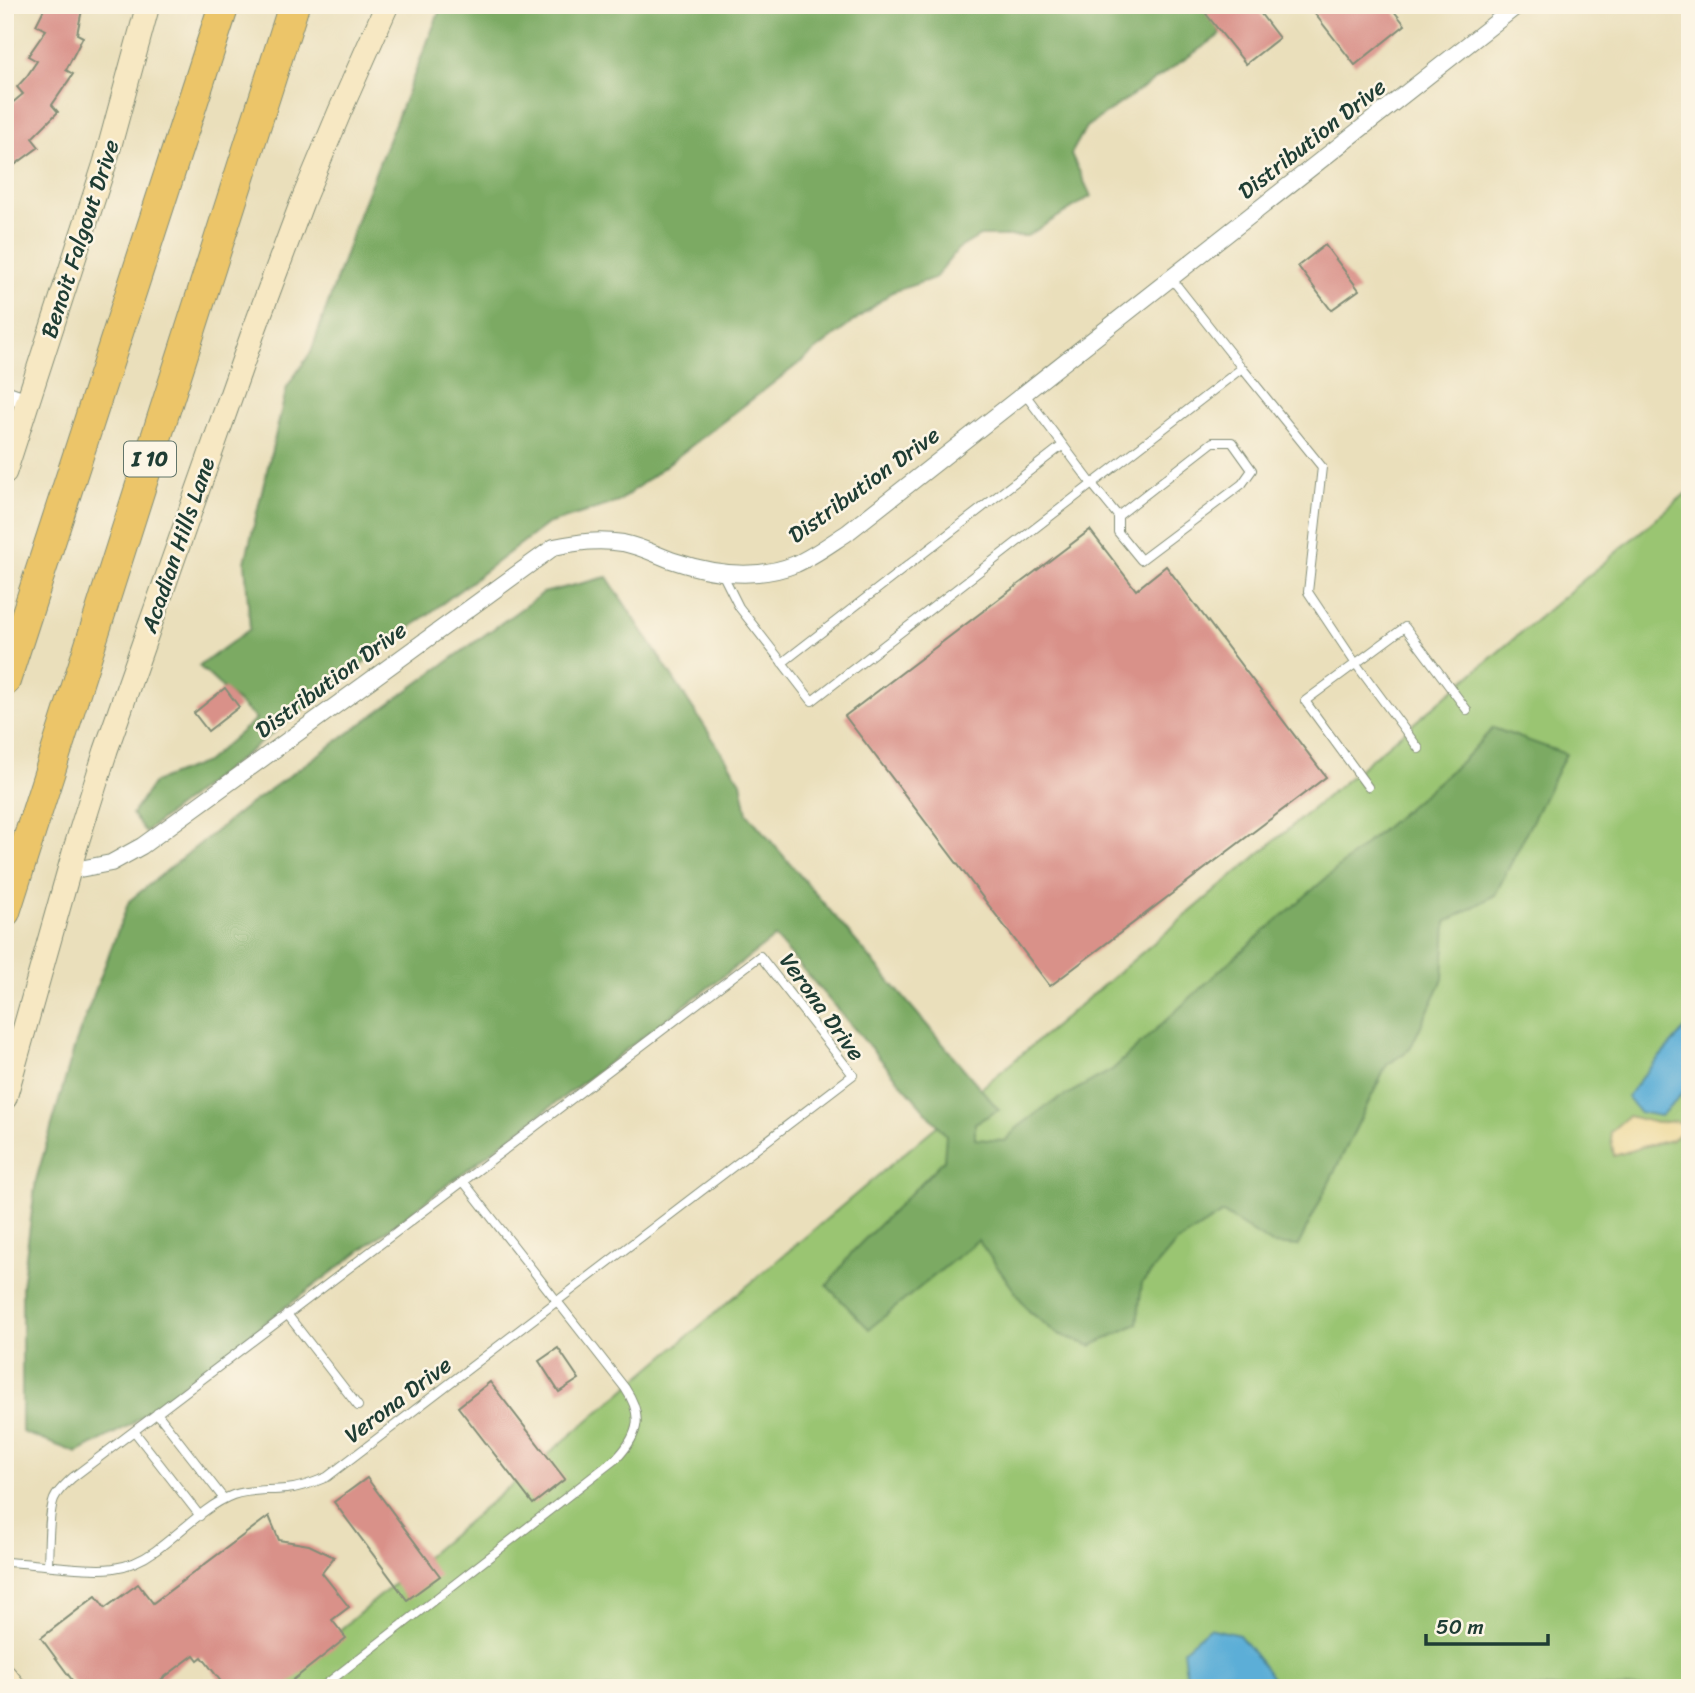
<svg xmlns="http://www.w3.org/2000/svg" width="1695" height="1693" font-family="Sriracha,sans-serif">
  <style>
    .green { fill: #9ac572; stroke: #5c8153; stroke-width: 2 }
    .forest { fill: #7baa64; stroke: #4d744c; stroke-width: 2 }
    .sand { fill: #eeda9e; stroke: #868c69; stroke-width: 2 }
    .water { fill: #5baed7; stroke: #3d7686; stroke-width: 2 }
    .building { fill: #d99189 }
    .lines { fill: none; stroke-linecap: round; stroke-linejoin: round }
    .lane-casing { stroke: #848e78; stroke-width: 10 }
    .street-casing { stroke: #848e78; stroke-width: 18 }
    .secondary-casing { stroke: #848e78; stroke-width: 25 }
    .highway-casing { stroke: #848e78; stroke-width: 32 }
    .lane { stroke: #fff; stroke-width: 8 }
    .street { stroke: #fff; stroke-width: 16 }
    .secondary { stroke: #f7e8c3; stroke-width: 23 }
    .highway { stroke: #ecc569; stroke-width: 30 }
    .labels { text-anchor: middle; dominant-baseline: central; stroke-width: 5; stroke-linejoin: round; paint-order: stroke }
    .shield { fill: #fcf5e5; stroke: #617469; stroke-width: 2 }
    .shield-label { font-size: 21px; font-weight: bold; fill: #1f3d34 }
    .street-label { font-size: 23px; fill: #1f3d34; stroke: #fcf5e5 }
  </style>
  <rect width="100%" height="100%" fill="#fcf5e5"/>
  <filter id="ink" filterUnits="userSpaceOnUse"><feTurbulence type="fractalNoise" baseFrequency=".0143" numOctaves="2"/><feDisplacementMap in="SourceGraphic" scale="14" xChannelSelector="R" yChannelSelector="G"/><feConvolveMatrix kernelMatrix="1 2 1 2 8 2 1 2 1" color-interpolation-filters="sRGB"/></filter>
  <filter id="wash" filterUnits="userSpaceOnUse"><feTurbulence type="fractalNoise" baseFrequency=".00686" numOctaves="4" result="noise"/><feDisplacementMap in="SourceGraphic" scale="28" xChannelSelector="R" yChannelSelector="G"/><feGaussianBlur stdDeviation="1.57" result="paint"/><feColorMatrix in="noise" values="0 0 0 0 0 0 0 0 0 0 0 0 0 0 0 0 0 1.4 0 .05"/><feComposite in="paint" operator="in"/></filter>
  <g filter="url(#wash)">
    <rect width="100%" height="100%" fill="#eadfbb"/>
    <path class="green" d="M1690,490V1688H271Z"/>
    <path class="forest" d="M442,5H1215L1220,35L1086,127L1071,154L1091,196L1027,236H980L958,249L935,278L892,292L618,502L547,524L373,656L145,832L132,814L154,782L206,762L256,719L199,666L250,629L245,562L287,387L311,352L362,206Z
      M607,577L741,782L747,813L999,1110L975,1123V1139L1005,1141L1017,1128L1046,1106L1112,1070L1229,962L1463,760L1493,728L1566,754L1495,895L1446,922L1443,979L1410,1049L1387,1065L1298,1246L1272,1244L1223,1213L1176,1243L1142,1283L1137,1324L1091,1346L1056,1333L1029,1311L978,1240L869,1329L827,1286L853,1251L944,1160L946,1135L775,937L130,1425L77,1453L22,1432V1286L36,1180L76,1042L129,901L243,809L543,593Z"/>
    <path class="sand" d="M1628,1116L1657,1123L1675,1121L1687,1126L1672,1140L1646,1146L1614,1156L1610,1132Z"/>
    <path class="water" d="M1690,1023V1084L1675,1102L1660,1116L1639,1112L1627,1097L1642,1077Z
      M1209,1628L1239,1635L1266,1669L1278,1688H1190L1187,1683L1183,1650Z"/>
    <g id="blocks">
      <path class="building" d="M46,5H83L77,34L83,37L66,70L73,74L52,105L58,112L32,138L39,147L5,172V109L23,94L17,87L27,76L37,61L28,56L46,30L36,25Z
        M1217,5H1254L1279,38L1246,64L1206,14Z
        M1308,5H1389L1405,25L1355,65Z
        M1325,245L1359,290L1331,310L1298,266Z
        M1090,530L1136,590L1166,566L1326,777L1050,986L845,716Z
        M225,688L239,707L208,731L194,713Z
        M558,1348L579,1379L559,1392L539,1361Z
        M490,1382L565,1479L533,1504L458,1407Z
        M367,1478L440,1576L407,1600L334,1502Z
        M269,1516L279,1540L309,1545L334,1557L322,1573L349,1607L332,1620L346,1638L283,1688H226L202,1657L198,1660L194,1655L150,1688H78L41,1638L96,1596L105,1608L138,1584L153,1603Z"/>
    </g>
  </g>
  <g filter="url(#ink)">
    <use href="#blocks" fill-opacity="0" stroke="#848e78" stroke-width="2"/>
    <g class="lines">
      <defs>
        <path id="lane" d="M1242,368L1322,467L1308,592L1356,664L1419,749
          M1118,516V532L1141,560L1242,484L1252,470L1232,442H1213L1118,516L1092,484L1242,368L1171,278
          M722,573L739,607L812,701L1092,484L1024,393
          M782,663L1063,445
          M1368,787L1305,701L1405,627L1467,710
          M287,1314L358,1406
          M157,1413L224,1499
          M134,1431L200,1516
          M5,1562C25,1563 44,1565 64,1567C99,1570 125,1573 155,1551C179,1534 206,1505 233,1495C250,1489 268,1491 286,1489C300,1488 313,1483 327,1477L853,1075L760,956L72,1478C66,1484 58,1490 54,1499C48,1514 49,1548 48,1565
          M321,1688L618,1457C640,1433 643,1415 625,1388L463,1181"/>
        <path id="street" d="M5,393L28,401
          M69,871L111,863L142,846L554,547C579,542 598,539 623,543C642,547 657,555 674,561C713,574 757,580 796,564C814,556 830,544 847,533L1518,5"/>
        <path id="secondary" d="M5,472L105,163L148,5
          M5,1098L75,849L106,750L253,333L302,202L340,111L387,5
          M5,1676L15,1688"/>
        <path id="highway" d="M5,681L224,5
          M5,912L294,5"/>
      </defs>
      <use href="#lane" class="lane-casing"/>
      <use href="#street" class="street-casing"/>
      <use href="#secondary" class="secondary-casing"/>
      <use href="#highway" class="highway-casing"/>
      <use href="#lane" class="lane"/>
      <use href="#street" class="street"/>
      <use href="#secondary" class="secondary"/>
      <use href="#highway" class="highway"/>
    </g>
  </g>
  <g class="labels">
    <rect class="shield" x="124" y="441.5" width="52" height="35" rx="5"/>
    <g class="shield-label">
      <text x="150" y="459">I 10</text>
    </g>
    <g class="street-label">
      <text transform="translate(1312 139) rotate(-38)">Distribution Drive</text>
      <text transform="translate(80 239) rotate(-72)">Benoit Falgout Drive</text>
      <text transform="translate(864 485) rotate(-36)">Distribution Drive</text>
      <text transform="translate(178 545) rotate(-71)">Acadian Hills Lane</text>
      <text transform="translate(331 680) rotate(-36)">Distribution Drive</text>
      <text transform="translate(822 1007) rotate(54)">Verona Drive</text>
      <text transform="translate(398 1400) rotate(-37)">Verona Drive</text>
    </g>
  </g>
  <rect width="1695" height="1693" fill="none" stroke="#fcf5e5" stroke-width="28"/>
  <path d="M1426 1634v10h122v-10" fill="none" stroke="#1f3d34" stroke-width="3.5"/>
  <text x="1436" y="1634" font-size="21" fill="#1f3d34" stroke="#fcf5e5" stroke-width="5" paint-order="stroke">50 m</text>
</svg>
